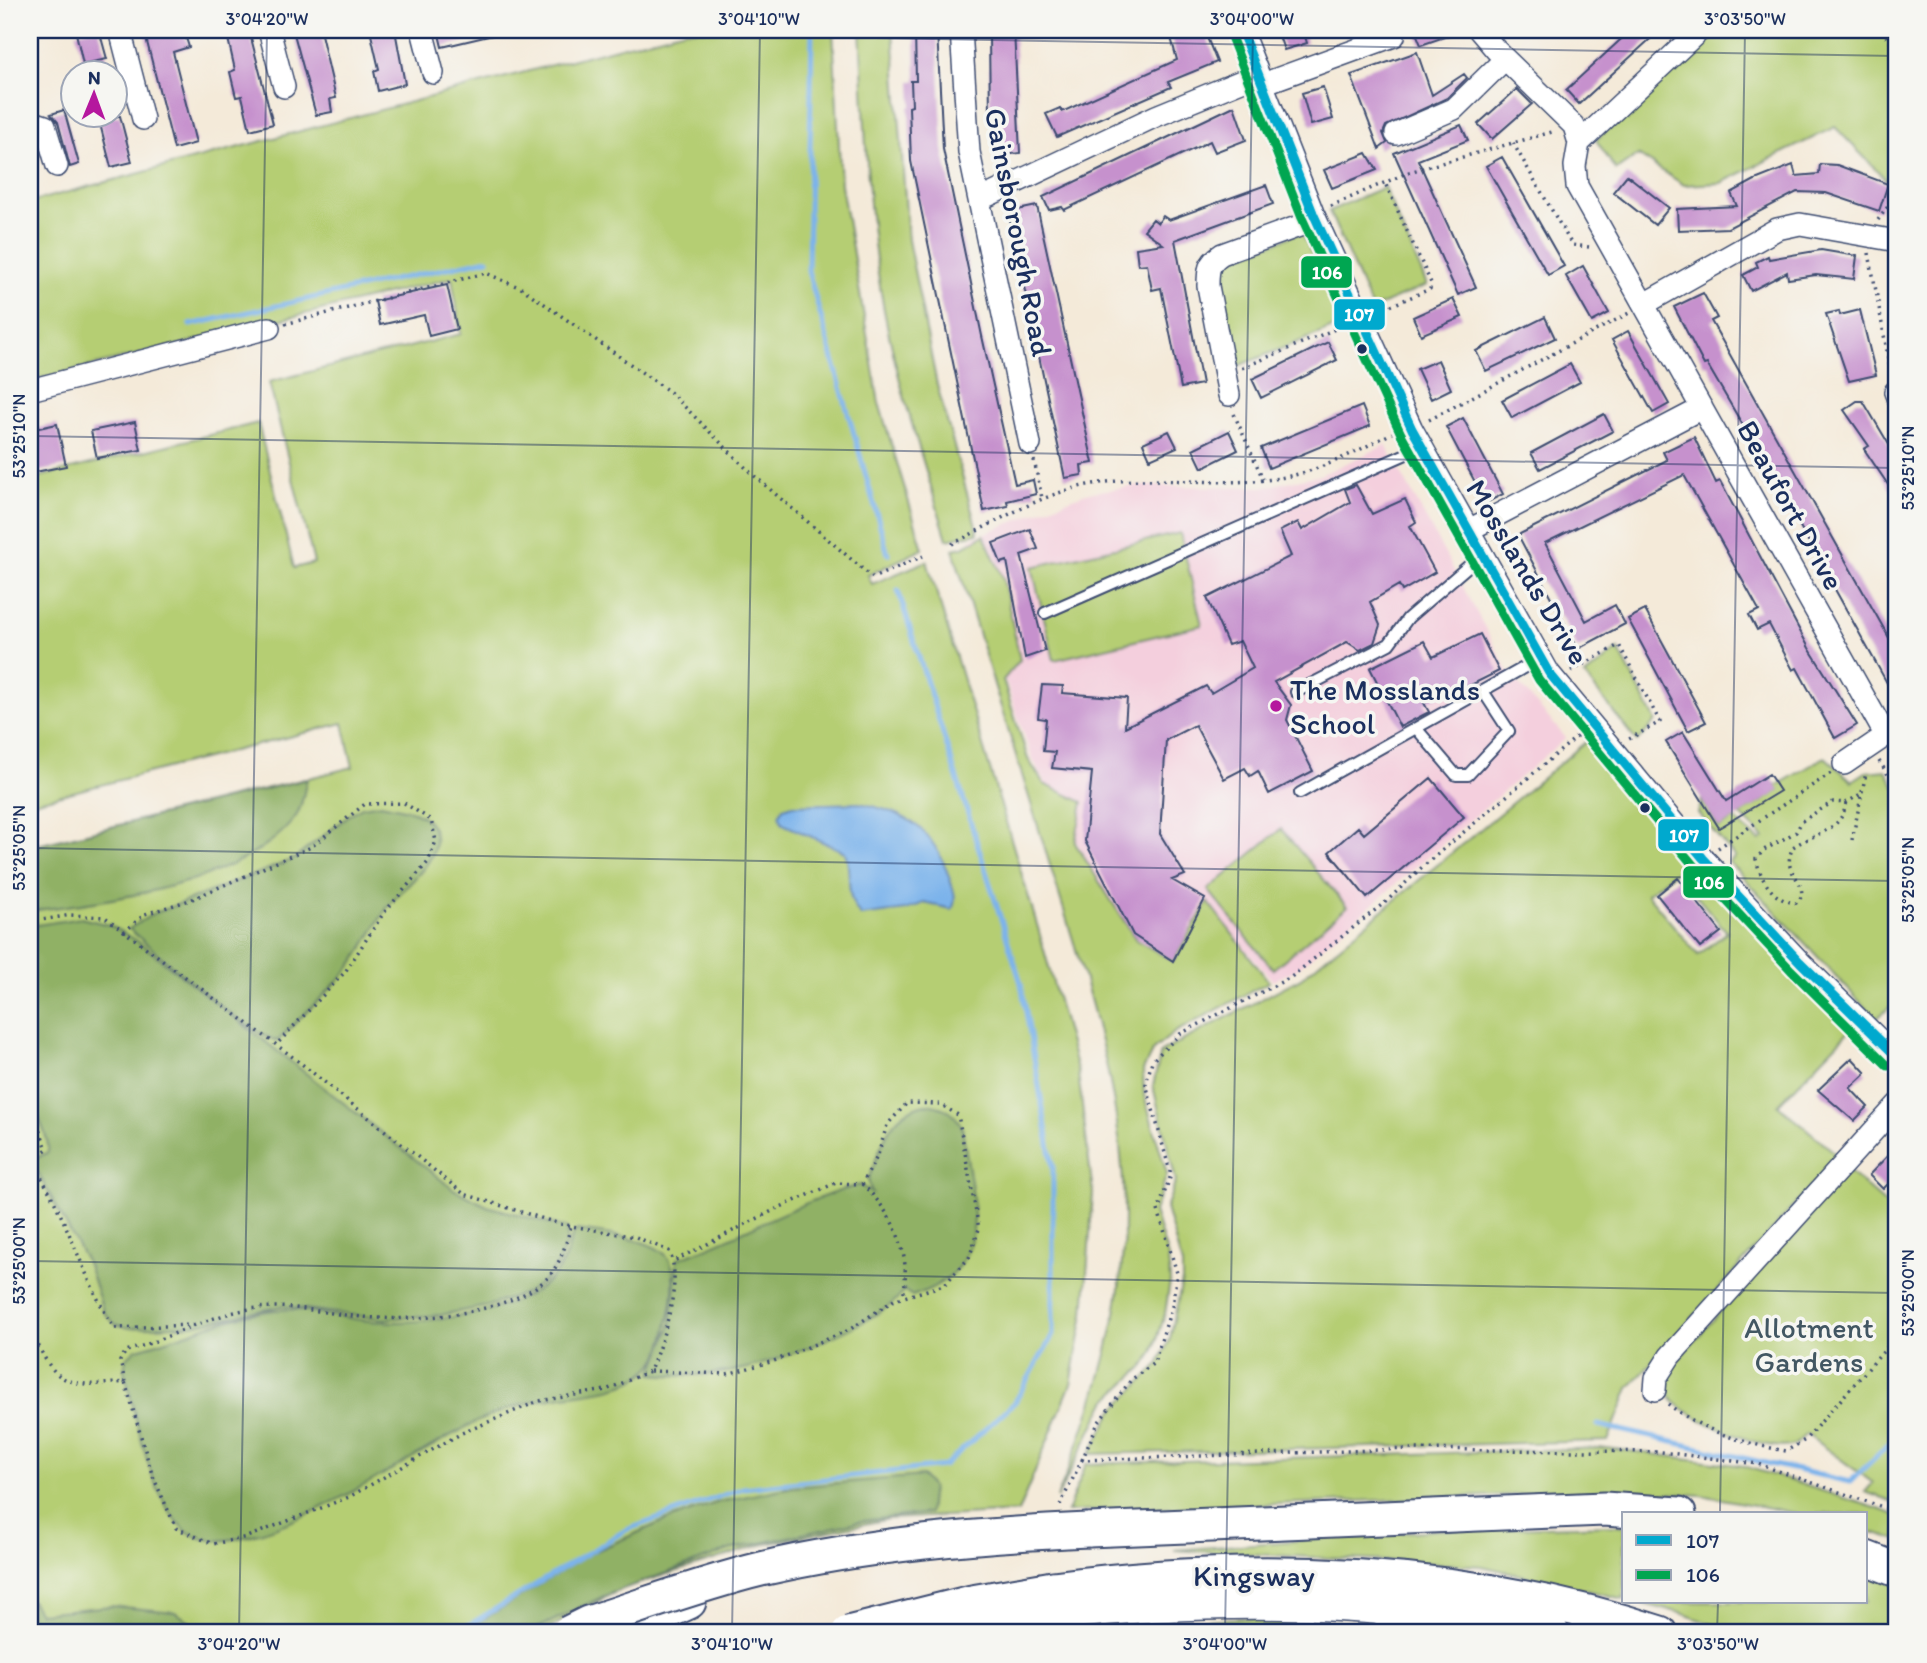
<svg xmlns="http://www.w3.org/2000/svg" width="1927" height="1663" font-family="Itim,sans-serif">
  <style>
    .built { fill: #f4cfdd }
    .green { fill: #b5ce73; stroke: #687e68; stroke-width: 2 }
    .forest { fill: #90b165; stroke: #567062; stroke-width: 2 }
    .water { fill: #7cb3eb; stroke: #4c71a4; stroke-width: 2 }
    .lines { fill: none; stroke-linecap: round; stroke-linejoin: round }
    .stream { stroke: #7cb3eb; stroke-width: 5 }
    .building { fill: #c691cd }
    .service-casing { stroke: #3c4b70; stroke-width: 14 }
    .minor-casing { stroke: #3c4b70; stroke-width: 24 }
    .trunk-casing { stroke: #3c4b70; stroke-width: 37 }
    .motorway-casing { stroke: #3c4b70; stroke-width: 40 }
    .path { stroke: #3c4b70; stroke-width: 3.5; stroke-dasharray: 2 5; stroke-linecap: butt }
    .service { stroke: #fff; stroke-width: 10 }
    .minor { stroke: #fff; stroke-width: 21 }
    .trunk { stroke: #fff; stroke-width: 33 }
    .motorway { stroke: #fff; stroke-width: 37 }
    .trunk-bridge-casing { stroke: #3c4b70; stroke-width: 37; stroke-linecap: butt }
    .motorway-bridge-casing { stroke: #3c4b70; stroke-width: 40; stroke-linecap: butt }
    .trunk-bridge { stroke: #fff; stroke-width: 33 }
    .motorway-bridge { stroke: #fff; stroke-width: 37 }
    .bus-1-casing { stroke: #f6f6f2; stroke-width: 14 }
    .bus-2-casing { stroke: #f6f6f2; stroke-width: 14 }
    .bus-1 { stroke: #00a9ce; stroke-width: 9 }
    .bus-2 { stroke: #00a651; stroke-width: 9 }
    .ticks { fill: none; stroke: #1b2f5e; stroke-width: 2; stroke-opacity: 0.45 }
    .bus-dot { fill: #1b2f5e; stroke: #f6f6f2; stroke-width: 2.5 }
    .poi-dot { fill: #b5179e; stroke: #f6f6f2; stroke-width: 2.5 }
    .labels { text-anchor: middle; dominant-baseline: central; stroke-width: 7; stroke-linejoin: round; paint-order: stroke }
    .street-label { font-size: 30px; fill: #1b2f5e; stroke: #f6f6f2 }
    .poi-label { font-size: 30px; fill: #1b2f5e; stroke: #f6f6f2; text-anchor: start }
    .park-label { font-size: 30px; fill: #425763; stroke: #f6f6f2 }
    .line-badge { stroke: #f6f6f2; stroke-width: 2.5 }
    .badge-label { font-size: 19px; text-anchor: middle; font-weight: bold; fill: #fff }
    .neatline { fill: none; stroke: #1b2f5e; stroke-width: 2.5 }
    .ticks-label { font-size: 18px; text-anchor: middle; fill: #1b2f5e }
  </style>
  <rect width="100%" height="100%" fill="#f6f6f2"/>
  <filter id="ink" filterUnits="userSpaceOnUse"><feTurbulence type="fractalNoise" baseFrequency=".0143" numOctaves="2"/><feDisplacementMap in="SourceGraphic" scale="14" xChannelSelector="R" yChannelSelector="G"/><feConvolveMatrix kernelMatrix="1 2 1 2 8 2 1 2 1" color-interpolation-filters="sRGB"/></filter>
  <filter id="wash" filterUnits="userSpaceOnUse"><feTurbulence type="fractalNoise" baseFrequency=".00686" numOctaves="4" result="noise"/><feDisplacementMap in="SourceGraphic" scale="28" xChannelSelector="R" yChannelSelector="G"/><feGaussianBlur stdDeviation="1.57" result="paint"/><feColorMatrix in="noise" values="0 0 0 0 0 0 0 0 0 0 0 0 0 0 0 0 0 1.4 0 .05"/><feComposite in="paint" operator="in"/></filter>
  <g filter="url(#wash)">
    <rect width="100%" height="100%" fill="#f4ead9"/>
    <path class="built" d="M1386,445L1510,674L1566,738L1297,969L1273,981L1208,905L1175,963L1126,934L1032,758L1002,671L1008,667L970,539L1086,493L1136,486L1264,487L1320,475Z"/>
    <path class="green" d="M685,30H833L841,185L879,403L923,549L868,575L872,584L927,561L1038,928L1078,1073L1093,1193L1084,1314L1071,1384L1018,1512L889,1519L761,1545L623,1588L540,1633H30V847L353,767L343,723L30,803V479L258,423L294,568L314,563L269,382L461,334L452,278L30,381V202Z
      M860,30H893L908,240L937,385L978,533L947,539C921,454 892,369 879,280C866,198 865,113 860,30Z
      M1717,30H1890L1897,41V191L1835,127L1721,183L1684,185L1638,155L1616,170L1596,140Z
      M1384,187L1427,285L1372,309L1329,211Z
      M1302,232L1343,324L1233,368L1220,317L1216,269L1224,262Z
      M1180,533L1202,625L1054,660L1032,567Z
      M984,535L1003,578L1020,660L1003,680L1028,759L1044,784L1083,802L1075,843L1136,940L1173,961L1208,902L1269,982L1175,1032L1153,1050L1143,1070L1144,1095L1167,1174L1154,1212L1168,1257L1170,1281L1165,1314L1153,1352L1143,1367L1106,1401L1057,1498C1083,1434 1106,1370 1117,1302C1143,1151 1093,1004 1049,862C1017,758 984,654 953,549L963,547Z
      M1618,649L1656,721L1637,742L1585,676Z
      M1587,741L1689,861L1647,894L1698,955L1727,932L1680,877L1694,867L1850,1030L1778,1105L1839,1156L1629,1388L1608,1441L1090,1454L1112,1412L1158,1365L1170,1339L1182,1281V1265L1166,1208L1176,1181L1153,1086L1161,1052L1301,978Z
      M1825,757L1852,781L1866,772L1886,770L1897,790V1001L1876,1019L1729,862L1735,857L1698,813L1702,800L1719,828L1734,819L1760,841L1764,838L1740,815L1779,791L1776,786Z
      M1281,829L1347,907L1273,969L1208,890Z
      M1846,1169L1897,1214V1503L1865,1492L1873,1483L1806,1434C1803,1437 1798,1443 1794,1445C1771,1455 1686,1418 1672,1399C1666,1390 1665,1383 1666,1373Z
      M1607,1448L1744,1466L1885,1511L1897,1516V1540L1866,1530V1514H1800L1701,1495L1619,1491L1067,1512L1086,1464Z
      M1614,1525L1624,1526V1599L1482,1566L1174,1550L1437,1530Z
      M1866,1572L1897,1586V1633H1736L1681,1613L1635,1602H1866Z
      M1241,1618L1445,1630L1456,1633H1053V1629Z"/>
    <path class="forest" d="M307,779C304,790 302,810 294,819C242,885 108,901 30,911V847Z
      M381,804C399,808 425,810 433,829C446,860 402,887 387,908C373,929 363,952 346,972C325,996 300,1017 278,1041C242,1031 162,956 129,929L153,914L294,859L352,813L362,807Z
      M81,918L109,925L136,940L453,1189L487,1206L567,1228V1241L558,1264L544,1281L526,1293L488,1306L440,1315L384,1319L282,1306L193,1325L129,1328L115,1324L104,1313L88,1265L33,1164L35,1159L48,1152C50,1136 34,1112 30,1096V926Z
      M925,1104C943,1106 954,1111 962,1127C972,1197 999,1268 912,1296L905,1290C884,1321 780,1361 743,1369C714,1375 681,1377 652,1374L671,1325L677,1259C740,1237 795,1202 860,1185L872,1193L868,1180C881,1148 888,1112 925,1104Z
      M577,1230C599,1233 660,1239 670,1261C676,1273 673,1300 670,1313C666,1331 663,1354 650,1368C624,1395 574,1392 540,1400C514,1406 484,1417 461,1430C407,1457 248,1568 191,1534C150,1509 136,1414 124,1370L126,1359L136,1349C183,1338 226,1315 275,1310C306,1307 339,1318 370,1321C415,1325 492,1316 532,1293C548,1284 560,1270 567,1253C570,1245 570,1236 577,1230Z
      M922,1476L932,1487L929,1513L862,1521L729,1550L604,1596L528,1633H461L589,1554L662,1522L719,1502L792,1487Z
      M30,1599L39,1613L111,1606L175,1612L203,1630L202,1633H30Z"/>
    <path class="water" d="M859,803C909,813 933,829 949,877C953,888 958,899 952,909L924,903L906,910L861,916C843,896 853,874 845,852L783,824L779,815L783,808L793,805Z"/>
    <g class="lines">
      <path class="stream" d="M812,30L808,271L888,554
        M190,325L488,259
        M1598,1425L1850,1482L1897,1436
        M456,1633L626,1530L743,1488L944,1466L1015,1402L1053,1335V1167L1021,983L898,590"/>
    </g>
    <g id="blocks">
      <path class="building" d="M89,30H99L107,59L83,64L76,33Z
        M144,30H165L167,37L184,32L189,47L173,52L196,143L174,149Z
        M249,30L273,124L250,130L242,96L236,97L230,72L235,70L227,34Z
        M293,30H320L336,98L330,99L332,112L316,115Z
        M370,30H395L405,84L378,91L374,71L379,69Z
        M438,30H492L493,35L442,47Z
        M915,30H937L943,149L982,336L1015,484L1033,480L1036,494L1007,501L1008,506L984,511L911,161L909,107L912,106L911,81H916Z
        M989,30H1014L1020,153L997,156L990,116Z
        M1169,30H1204L1217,62L1168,82L1171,87L1057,137L1046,114L1060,108L1062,112L1177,60Z
        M1277,30H1303L1307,43L1284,50Z
        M1415,30H1458L1459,32L1421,45Z
        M1631,30H1660L1579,104L1566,90Z
        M1417,52L1432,95L1464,74L1467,78L1447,98L1386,126L1383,133L1387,143L1379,149L1351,75Z
        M1323,87L1333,119L1311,125L1302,93Z
        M1517,89L1532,104L1492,139L1478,124Z
        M1234,106L1246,140L1215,152L1210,141L1064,210L1062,207L1049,210L1043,197Z
        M64,110L79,164L70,167L58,122L51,114Z
        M98,116H120L132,162L111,167Z
        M1461,125L1468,140L1418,160L1476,287L1458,295L1394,153Z
        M1367,153L1377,170L1332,188L1324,170Z
        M1502,157L1564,266L1548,275L1486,166Z
        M1820,164L1837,165L1888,184L1879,211L1826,193L1797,192L1728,228L1678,230L1677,209L1737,206L1731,193L1755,180L1793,165L1796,176L1819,174Z
        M1627,175L1669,208L1655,225L1613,192Z
        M1266,185L1273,204L1175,240L1202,384L1181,388L1161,288L1152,290L1147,264L1138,265L1136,248L1163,244L1144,230L1153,219L1158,223L1163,216L1169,220Z
        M1037,206L1093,463L1081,465L1082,475L1065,478L1008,212Z
        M1821,250L1857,256L1854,279L1816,275L1788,279L1787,272L1751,291L1743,275L1758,267L1756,262L1768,256L1769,259Z
        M1583,266L1609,313L1592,322L1566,276Z
        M447,285L457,329L429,336L424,315L380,325L375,301Z
        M1703,293L1717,318L1711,321L1897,652V701L1762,458L1707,364L1704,365L1674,307Z
        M1453,299L1462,317L1421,335L1413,317Z
        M1860,310L1876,375L1849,381L1826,314L1839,311L1840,315Z
        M1545,317L1555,338L1486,371L1476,351Z
        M1628,331L1669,404L1653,413L1612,340Z
        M1328,342L1337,360L1261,398L1252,379Z
        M1438,360L1451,389L1431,399L1417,369Z
        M1570,364L1580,382L1512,418L1502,400Z
        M1857,401H1863L1897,458V498L1864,449L1869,446L1844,410Z
        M1362,406L1370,426L1269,468L1261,448Z
        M1604,414L1613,431L1540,469L1531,453Z
        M1463,418L1503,494L1486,503L1446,427Z
        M135,422L141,450L97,458L91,431Z
        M57,424L66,466L30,473V430Z
        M1169,431L1177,447L1150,459L1143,443Z
        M1229,431L1238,450L1202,468L1193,449Z
        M1694,437L1716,483L1720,481L1809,648L1857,725L1835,738L1797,668L1793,670L1769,624L1757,630L1749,615L1759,610L1684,475L1545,543L1586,621L1615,605L1625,624L1578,649L1518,535L1667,460L1663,452Z
        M1356,485L1372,514L1405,499L1416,522L1410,526L1435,572L1402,591L1399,585L1370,602L1380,625L1374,643L1360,650L1347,642L1274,682L1291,705L1287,720L1313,771L1269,794L1258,771L1250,776L1245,768L1224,779L1195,725L1166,740L1160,834L1185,875L1172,880L1205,899L1173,961L1133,935L1085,841L1092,772L1052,768L1055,752L1043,751L1046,719L1038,718L1042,685L1063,686L1062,693L1127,698L1125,727L1206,686L1211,693L1253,668L1240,641L1228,645L1207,598L1291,556L1280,531L1298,522L1302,530L1350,502L1345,489Z
        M1030,529L1038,549L1021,555L1045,651L1025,658L1007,561L1001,563L993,543Z
        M1645,610L1706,722L1688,731L1628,619Z
        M1480,634L1499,671L1451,695L1448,691L1424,703L1429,712L1400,727L1370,668L1424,641L1433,657Z
        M1683,732L1726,801L1769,774L1780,791L1719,828L1666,742Z
        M1431,778L1464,817L1367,898L1329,852L1358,827L1364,834Z
        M1678,878L1721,932L1700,948L1657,895Z
        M1852,1058L1866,1073L1850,1088L1868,1107L1854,1121L1818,1090Z
        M1897,1146V1175L1883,1189L1869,1175Z"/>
    </g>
  </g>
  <g filter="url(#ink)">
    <use href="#blocks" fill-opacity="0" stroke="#3c4b70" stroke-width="2"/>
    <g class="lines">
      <defs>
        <path id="service" d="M1045,613L1422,447
          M1296,692L1389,644L1408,618L1481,555
          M1416,728L1456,775H1468L1509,731L1483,691
          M1300,793L1541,658"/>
        <path id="minor" d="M120,30L143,119
          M269,30L284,87
          M422,30L433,73
          M961,30L969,152L1030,444
          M1241,30L1313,213L1412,429L1549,673L1703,858L1800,962L1897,1057
          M1479,30L1496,50L1574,126L1579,143
          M1700,30L1579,143L1575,166L1577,186L1886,736
          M1260,85L1394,36
          M30,121L45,126L57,166
          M1396,134L1454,109L1505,59
          M981,199L1156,116L1256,75
          M1646,303L1777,229L1800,224L1897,241
          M30,390L269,328
          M1895,392L1897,397
          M1229,395L1208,286C1208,270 1208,263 1222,254L1316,220
          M1467,531L1702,408
          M1844,764L1897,728
          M1655,1390L1656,1378L1670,1356L1897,1105"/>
        <path id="trunk" d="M1088,1530L1604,1509L1679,1514
          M1866,1558L1897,1570
          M1053,1588C1254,1562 1467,1569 1660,1633
          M621,1633L689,1602"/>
        <path id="motorway" d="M1056,1611C1221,1594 1387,1594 1550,1633"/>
      </defs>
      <use href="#service" class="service-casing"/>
      <use href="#minor" class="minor-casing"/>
      <use href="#trunk" class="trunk-casing"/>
      <use href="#motorway" class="motorway-casing"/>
      <path class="path" d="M1882,30L1897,52
        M1513,143L1572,245L1589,247
        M1331,206L1409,172L1552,132
        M1878,220L1897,194
        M1869,253L1891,373
        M1378,311L1430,289L1431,283L1385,183
        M285,324L486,273L523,289L670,392L751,473L873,578L923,556
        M1242,368L1345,325
        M1234,414L1263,479
        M1429,420L1629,313
        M1034,460L1042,498
        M952,544C998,521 1042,493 1093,484C1158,473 1226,490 1290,476C1327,468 1359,450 1392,433
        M1571,671L1619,645L1660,722L1629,739
        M1879,761L1897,788
        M1846,803C1842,832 1815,832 1793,847C1781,873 1802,874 1802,896L1796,903C1773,901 1761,880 1756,859L1764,850L1796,832L1802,821L1833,802L1846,803L1862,793
        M1852,840L1866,773
        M1718,848L1831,773
        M30,922L71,915L105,917L298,1061L464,1194L560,1224L636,1237L669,1251C684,1283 662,1341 650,1371L606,1390L539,1401L462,1433L349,1497L247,1537L213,1544L176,1528L152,1474L125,1382C63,1389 51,1382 30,1324
        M124,932L145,914L190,900L311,847L365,804L404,803L431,820L436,841L428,862L383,914L345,972L276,1045
        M30,1104L47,1149L31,1161
        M30,1160C66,1211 81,1275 114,1328L193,1325
        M862,1184C894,1214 912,1253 903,1297
        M650,1371L727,1374L774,1361L849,1330L894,1300L944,1285L969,1258L979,1229L958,1115L940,1104L907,1103L887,1125L878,1155L862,1184L836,1183L776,1209L674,1261
        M125,1382L120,1361L126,1351C169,1339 212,1313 257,1308C296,1304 326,1314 363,1317C414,1322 502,1315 543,1282C560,1268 565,1246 571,1226
        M1668,1404C1702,1431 1743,1443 1786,1451L1805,1440L1897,1336
        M1082,1460L1098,1423L1131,1380L1154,1363L1172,1306L1177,1273L1158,1210L1171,1175L1146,1084L1152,1061L1180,1034L1291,977L1388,900L1420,869L1579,735
        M1060,1505L1082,1460L1409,1449L1661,1452L1758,1464L1897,1512"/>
      <use href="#service" class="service"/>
      <use href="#minor" class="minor"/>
      <use href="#trunk" class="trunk"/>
      <use href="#motorway" class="motorway"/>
      <defs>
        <path id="trunk-bridge" d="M568,1633L588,1623C645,1605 703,1583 761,1569C869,1544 978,1535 1088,1530
          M848,1633L972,1602L1053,1588"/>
        <path id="motorway-bridge" d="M937,1633L1056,1611"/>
      </defs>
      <use href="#trunk-bridge" class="trunk-bridge-casing"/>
      <use href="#motorway-bridge" class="motorway-bridge-casing"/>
      <use href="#trunk-bridge" class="trunk-bridge"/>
      <use href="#motorway-bridge" class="motorway-bridge"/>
      <defs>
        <path id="bus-1" d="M1241,30L1313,213L1412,429L1549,673L1703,858L1800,962L1897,1057"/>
        <path id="bus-2" d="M1230,34L1302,218L1401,434L1539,680L1694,866L1791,970L1888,1066"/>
      </defs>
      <use href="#bus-1" class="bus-1-casing"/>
      <use href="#bus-2" class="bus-2-casing"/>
      <use href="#bus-1" class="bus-1"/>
      <use href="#bus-2" class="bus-2"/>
    </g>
  </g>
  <path class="ticks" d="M419,30L1897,56M30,436L1897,468M30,848L1897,881M30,1261L1897,1293M1720,1514L1745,30M239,1633L267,30M732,1633L760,30M1225,1633L1253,30M1717,1633L1718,1602"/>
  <g class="bus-dot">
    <circle cx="1362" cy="349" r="6"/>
    <circle cx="1645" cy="808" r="6"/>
  </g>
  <circle class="poi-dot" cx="1276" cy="706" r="7"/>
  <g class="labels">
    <g class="street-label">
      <text transform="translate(1019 232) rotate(79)">Gainsborough Road</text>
      <text transform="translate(1791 505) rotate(61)">Beaufort Drive</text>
      <text transform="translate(1528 572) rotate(59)">Mosslands Drive</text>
      <text x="1254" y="1575">Kingsway</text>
    </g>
    <g class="poi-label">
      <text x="1290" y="689">The Mosslands<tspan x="1290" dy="34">School</tspan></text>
    </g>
    <g class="park-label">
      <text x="1809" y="1327">Allotment<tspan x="1809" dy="34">Gardens</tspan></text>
    </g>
  </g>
  <g class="line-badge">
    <rect x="1300" y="255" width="53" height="34" rx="7" fill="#00a651"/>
    <rect x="1333" y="298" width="53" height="33" rx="7" fill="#00a9ce"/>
    <rect x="1657" y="818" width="53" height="34" rx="7" fill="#00a9ce"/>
    <rect x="1682" y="865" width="53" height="34" rx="7" fill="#00a651"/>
  </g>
  <g class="badge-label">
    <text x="1327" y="279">106</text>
    <text x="1359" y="321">107</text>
    <text x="1684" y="842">107</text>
    <text x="1709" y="889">106</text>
  </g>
  <rect width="1927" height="1663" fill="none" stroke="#f6f6f2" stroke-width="77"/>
  <rect x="1622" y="1512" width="245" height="91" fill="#f6f6f2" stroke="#9ea6b7" stroke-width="2"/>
  <rect x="1636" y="1535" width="35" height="10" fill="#00a9ce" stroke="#9ea6b7" stroke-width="2"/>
  <text x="1686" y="1548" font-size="21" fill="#1b2f5e">107</text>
  <rect x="1636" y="1570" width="35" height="10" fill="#00a651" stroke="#9ea6b7" stroke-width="2"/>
  <text x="1686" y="1582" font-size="21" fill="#1b2f5e">106</text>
  <g transform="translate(94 94) rotate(1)"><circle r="33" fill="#f6f6f2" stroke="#9ea6b7" stroke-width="2"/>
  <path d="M0-5L12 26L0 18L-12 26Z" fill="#b5179e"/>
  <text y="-10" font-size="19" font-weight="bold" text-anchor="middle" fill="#1b2f5e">N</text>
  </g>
  <rect x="38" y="38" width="1850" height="1586" class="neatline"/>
  <g class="ticks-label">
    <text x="267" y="25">3°04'20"W</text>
    <text x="759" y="25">3°04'10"W</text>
    <text x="1252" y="25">3°04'00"W</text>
    <text x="1745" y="25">3°03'50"W</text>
    <text transform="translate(19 436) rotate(-90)" y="6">53°25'10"N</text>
    <text transform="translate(1908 468) rotate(-90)" y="6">53°25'10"N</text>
    <text transform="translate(19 848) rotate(-90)" y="6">53°25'05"N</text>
    <text transform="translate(1908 880) rotate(-90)" y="6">53°25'05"N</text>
    <text transform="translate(19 1261) rotate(-90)" y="6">53°25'00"N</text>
    <text transform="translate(1908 1293) rotate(-90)" y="6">53°25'00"N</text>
    <text x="239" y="1650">3°04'20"W</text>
    <text x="732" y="1650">3°04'10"W</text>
    <text x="1225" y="1650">3°04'00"W</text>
    <text x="1718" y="1650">3°03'50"W</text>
  </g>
</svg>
